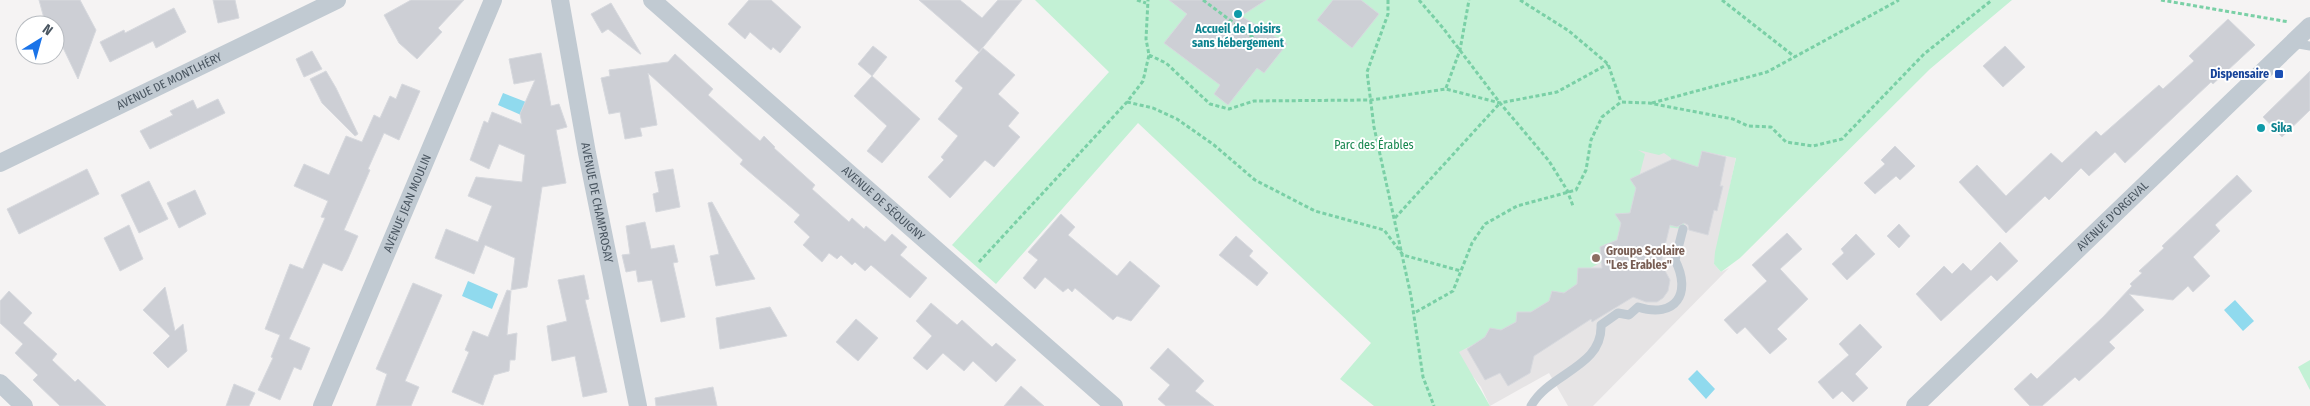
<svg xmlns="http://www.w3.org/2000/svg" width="2310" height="406" font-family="'Fira Sans Condensed',sans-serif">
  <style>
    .education { fill: #e6e4e5 }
    .green { fill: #c3f1d5 }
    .water { fill: #90daee }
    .building { fill: #cdcfd5; stroke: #d7d9de }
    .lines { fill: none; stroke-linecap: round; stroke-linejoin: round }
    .path { stroke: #7ad0a6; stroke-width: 3; stroke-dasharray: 4 2.5; stroke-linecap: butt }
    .lane { stroke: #c1cad2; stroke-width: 9 }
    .street { stroke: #c1cad2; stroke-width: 18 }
    .culture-dot { fill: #0f9aa8; stroke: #fff; stroke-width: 2 }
    .transit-dot { fill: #1a4fb4; stroke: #fff; stroke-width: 2 }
    .education-dot { fill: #8d6e63; stroke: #fff; stroke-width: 2 }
    .labels { text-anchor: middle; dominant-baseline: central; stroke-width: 4; stroke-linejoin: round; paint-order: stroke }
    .culture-label { font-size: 12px; font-weight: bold; fill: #0d838f; stroke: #fff }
    .transit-label { font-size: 12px; font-weight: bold; fill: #164399; stroke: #fff; text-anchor: end }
    .street-label { font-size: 12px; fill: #4a5661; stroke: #fff }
    .park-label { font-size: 12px; fill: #17864f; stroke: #fff }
    .education-label { font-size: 12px; font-weight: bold; fill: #785e54; stroke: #fff; text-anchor: start }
  </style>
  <rect width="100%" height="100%" fill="#f5f3f3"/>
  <path class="education" d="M1617,117L1736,157L1714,264L1721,272L1729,268L1593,406H1568L1549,373L1490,406L1481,387L1465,366L1453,340Z"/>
  <path class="green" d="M1035,0H2012L1930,69L1740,258L1721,272L1714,264L1715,252L1736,158L1702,151L1683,229L1667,227L1671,158L1664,153L1659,155L1638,150L1645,154L1639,177L1632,181L1637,186L1630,215L1619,217L1621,223L1615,247L1605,244L1601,247L1605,260L1587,270L1584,268L1579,270L1582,282L1526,315L1519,313L1518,321L1459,352L1490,406H1374L1340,379L1371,343L1138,123L996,284L952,245L1109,72Z
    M2310,360V390L2298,367Z"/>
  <path class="water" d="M503,93L526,102L521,115L498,105Z
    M468,281L498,294L492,309L462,296Z
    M2235,300L2254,321L2243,331L2224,310Z
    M1697,370L1715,389L1706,399L1688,379Z"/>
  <path class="building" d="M39,0H80L96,30L78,79L55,31V25H52L50,20L45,22Z
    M213,0H235L239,18L218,23Z
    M411,0H464L438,28L442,32L417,59L399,43L384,15Z
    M749,0H771L801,27L780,53L773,47L771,50L750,32L745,39L728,24Z
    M919,0H960L982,18L998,0H1022L979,52Z
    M1169,0H1266L1241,16L1287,44L1264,73L1257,68L1228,105L1214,94L1220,85L1164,43L1187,14Z
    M1333,0H1361L1379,14L1352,48L1317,20Z
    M611,3L641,54H640L608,29L602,33L591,14Z
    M174,8L186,32L156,48L153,41L110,62L100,42L124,30L125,33Z
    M2228,19L2255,45L2213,84L2211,82L2125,163L2115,152L2089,176L2081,168L2049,200L2045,196L2006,233L1959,182L1977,165L2006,196L2051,153L2062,163L2096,131L2101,136L2159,85L2163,89L2194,61L2189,56Z
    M873,46L887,57L872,76L858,64Z
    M2005,46L2025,67L2003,87L1983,66Z
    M983,48L1015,75L998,94L1019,113L1008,126L1020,137L994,167L985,160L950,198L928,177L944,160L941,157L958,136L938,119L963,88L955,81Z
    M312,51L322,69L304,77L296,59Z
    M541,53L551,106L559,104L567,127L556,130L566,183L542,187L527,287L511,290L515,258L485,245L474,274L435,258L446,229L478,242L492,206L468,196L476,177L522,182L525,155L499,144L489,169L470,160L484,121L488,123L492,112L522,124L520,114L535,80L514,84L509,59Z
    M675,54L713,89L708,95L760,141L764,136L775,147L774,148L815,185L812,189L849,222L852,218L864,229L866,226L885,242L892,234L907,247L900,255L927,278L910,298L871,265L865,271L855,262L852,265L841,255L837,259L829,253L822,262L803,245L810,237L794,222L800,215L740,164L743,160L648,73L657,125L640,128L642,136L625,139L620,112L609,114L601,78L610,76L609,70L668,62Z
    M326,71L336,88L358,134L355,136L322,103L310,79Z
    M2310,71V110L2282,137L2263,117Z
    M872,76L920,119L882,163L867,151L887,126L854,96Z
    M402,84L420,91L399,140L384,133L368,169L370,170L344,230L358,236L348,259L342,271L323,263L289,339L310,348L301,370L294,367L280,400L258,390L273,358L271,357L280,335L265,329L290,264L303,269L325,218L321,217L328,201L294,186L304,164L329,175L346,136L362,142L374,115L380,118L390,96L396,99Z
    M218,99L225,113L150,149L140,131L173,115L170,111L193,100L197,109Z
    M1895,146L1915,166L1900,180L1896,176L1875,194L1864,183L1885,164L1881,160Z
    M1702,151L1726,157L1720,186H1723L1717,211L1714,210L1708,235L1689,230L1688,225L1684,223L1677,227L1670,225L1661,263L1670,280L1668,291L1663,298L1657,302H1646L1633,297L1592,322L1591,319L1534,356L1530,373L1508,386L1500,373L1485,380L1467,349L1485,337L1490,328L1501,330L1516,322L1517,312H1531L1549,301L1552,291L1564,293L1577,284L1578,268H1602L1600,247L1617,240L1621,223L1615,214L1630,213L1636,188L1630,179L1673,159L1698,167Z
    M87,169L99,194L19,234L7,209Z
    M673,169L680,207L656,212L653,194L659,192L655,172Z
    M2237,175L2252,191L2215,225L2220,231L2193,257L2210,276L2193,292L2188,286L2173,300L2129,294L2144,310L2109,342L2115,348L2079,381L2075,377L2042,406H2030L2014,389L2031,373L2037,379L2103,317L2132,286L2130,284L2142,273L2139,271L2164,248L2162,246Z
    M149,181L168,219L139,233L121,195Z
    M195,190L206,214L179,228L167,203Z
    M712,202L738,249L755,279L716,286L710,256L719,254L708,203Z
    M1061,214L1075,227L1068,235L1117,276L1130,261L1160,286L1131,321L1117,316L1113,320L1075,288L1072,292L1068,288L1063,292L1045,277L1035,289L1023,278L1038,260L1028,252Z
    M645,222L651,249L674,245L678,262L673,263L685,317L661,322L652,280L638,282L636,270L626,272L622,255L630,254L626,226Z
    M1899,224L1910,236L1899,248L1887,236Z
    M129,225L143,259L120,271L104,238Z
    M1787,233L1802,249L1780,269L1808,299L1777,329L1787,339L1770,354L1745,327L1737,334L1724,320L1767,281L1752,265Z
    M1856,234L1875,254L1847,280L1832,264L1844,253L1841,249Z
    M1236,236L1253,251L1249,256L1268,273L1257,286L1219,255Z
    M2000,242L2018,261L1997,281L1991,275L1941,321L1916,294L1944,266L1952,274L1963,263L1971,271Z
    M584,275L589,299L585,300L607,392L583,397L575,356L552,361L547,326L567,321L558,280Z
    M413,283L442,295L405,381L419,387L411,406H376L387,374L376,369Z
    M165,287L175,331L183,324L187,351L168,368L153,353L170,336L143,310Z
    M507,290L511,291L507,335L517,333L515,360H510L509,371L494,375L483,405L452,392L469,352L465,350L473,331L488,337Z
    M9,291L32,313L23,323L57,354L52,360L75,382L78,379L106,406H60L33,380L38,375L15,353L23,344L0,323V301Z
    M931,303L957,325L962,320L992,347L996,343L1016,360L996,382L973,361L964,371L943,353L927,370L913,358L932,336L916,321Z
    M770,307L787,336L720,349L716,318Z
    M856,319L878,338L858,361L836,342Z
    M1860,324L1882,347L1855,374L1868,388L1853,402L1842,391L1833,399L1818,382L1849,355L1839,344Z
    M1168,348L1204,381L1195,391L1214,406H1166L1158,399L1170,385L1150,368Z
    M234,384L255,393L249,406H226Z
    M1021,386L1044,406H1004Z
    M713,387L717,406H656L655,398Z"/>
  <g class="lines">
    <path class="path" d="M1137,0L1146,3
      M1203,0L1262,44
      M1388,0V14L1367,72L1374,127L1411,296L1423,377L1434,406
      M1419,0L1443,28L1500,103L1549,161L1567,190L1573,206
      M1520,0L1569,31L1608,64L1621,102
      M1722,0L1795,57
      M2161,0L2289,22
      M1149,55L1166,63L1210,104L1229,109L1254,101L1371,100L1446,89L1500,103L1557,92L1608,64
      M1446,88L1460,50L1469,0
      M1127,102L1153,108L1177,119L1214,145L1255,180L1315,211L1384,230L1403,255L1461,271
      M1652,103L1767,72L1899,0
      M1395,218L1500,103
      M979,262L1127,102L1143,81L1149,55L1146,39L1148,0
      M1416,312L1453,291L1472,243L1485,224L1517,206L1576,190L1586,170L1591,140L1602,117L1621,102L1649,103L1733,119L1748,126L1771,127L1786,142L1813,146L1842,139L1924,54L1992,0"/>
    <path class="lane" d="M2293,43L2310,46
      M1531,406C1549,373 1603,367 1601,325L1618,313L1629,315L1638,307C1676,319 1692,293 1675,260L1683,229"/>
    <g class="street">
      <path id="s1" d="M560,0L587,153L638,406"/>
      <path id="s2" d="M652,0L1114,406"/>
      <path id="s3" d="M0,163L337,0"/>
      <path d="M0,383L24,406"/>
      <path id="s4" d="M322,406L493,0"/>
      <path id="s5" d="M1915,406L2310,26"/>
    </g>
  </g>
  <g class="culture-dot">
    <circle cx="1238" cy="14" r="5"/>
    <circle cx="2261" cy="128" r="5"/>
  </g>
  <rect class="transit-dot" x="2274" y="69" width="10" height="10" rx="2.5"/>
  <circle class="education-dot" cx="1596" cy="258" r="5"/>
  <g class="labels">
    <g class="culture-label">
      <text x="1238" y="29">Accueil de Loisirs<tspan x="1238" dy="14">sans hébergement</tspan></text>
      <text x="2271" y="128" text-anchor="start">Sika</text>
    </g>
    <g class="transit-label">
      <text x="2269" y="74">Dispensaire</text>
    </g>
    <g class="street-label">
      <text stroke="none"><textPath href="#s3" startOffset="188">AVENUE DE MONTLHÉRY</textPath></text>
      <text stroke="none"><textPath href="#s4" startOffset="220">AVENUE JEAN MOULIN</textPath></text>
      <text stroke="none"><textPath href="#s1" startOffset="206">AVENUE DE CHAMPROSAY</textPath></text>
      <text stroke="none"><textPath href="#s2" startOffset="308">AVENUE DE SÉQUIGNY</textPath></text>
      <text stroke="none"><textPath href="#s5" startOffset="274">AVENUE D'ORGEVAL</textPath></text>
    </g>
    <g class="park-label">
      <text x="1374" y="145">Parc des Érables</text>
    </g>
    <g class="education-label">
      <text x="1606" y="251">Groupe Scolaire<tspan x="1606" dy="14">"Les Erables"</tspan></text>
    </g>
  </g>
  <g transform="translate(40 40) rotate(37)"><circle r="24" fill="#ffffff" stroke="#b7bbc0"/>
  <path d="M0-4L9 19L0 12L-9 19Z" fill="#1a73e8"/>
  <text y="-8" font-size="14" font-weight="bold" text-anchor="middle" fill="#4a5661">N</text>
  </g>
</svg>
